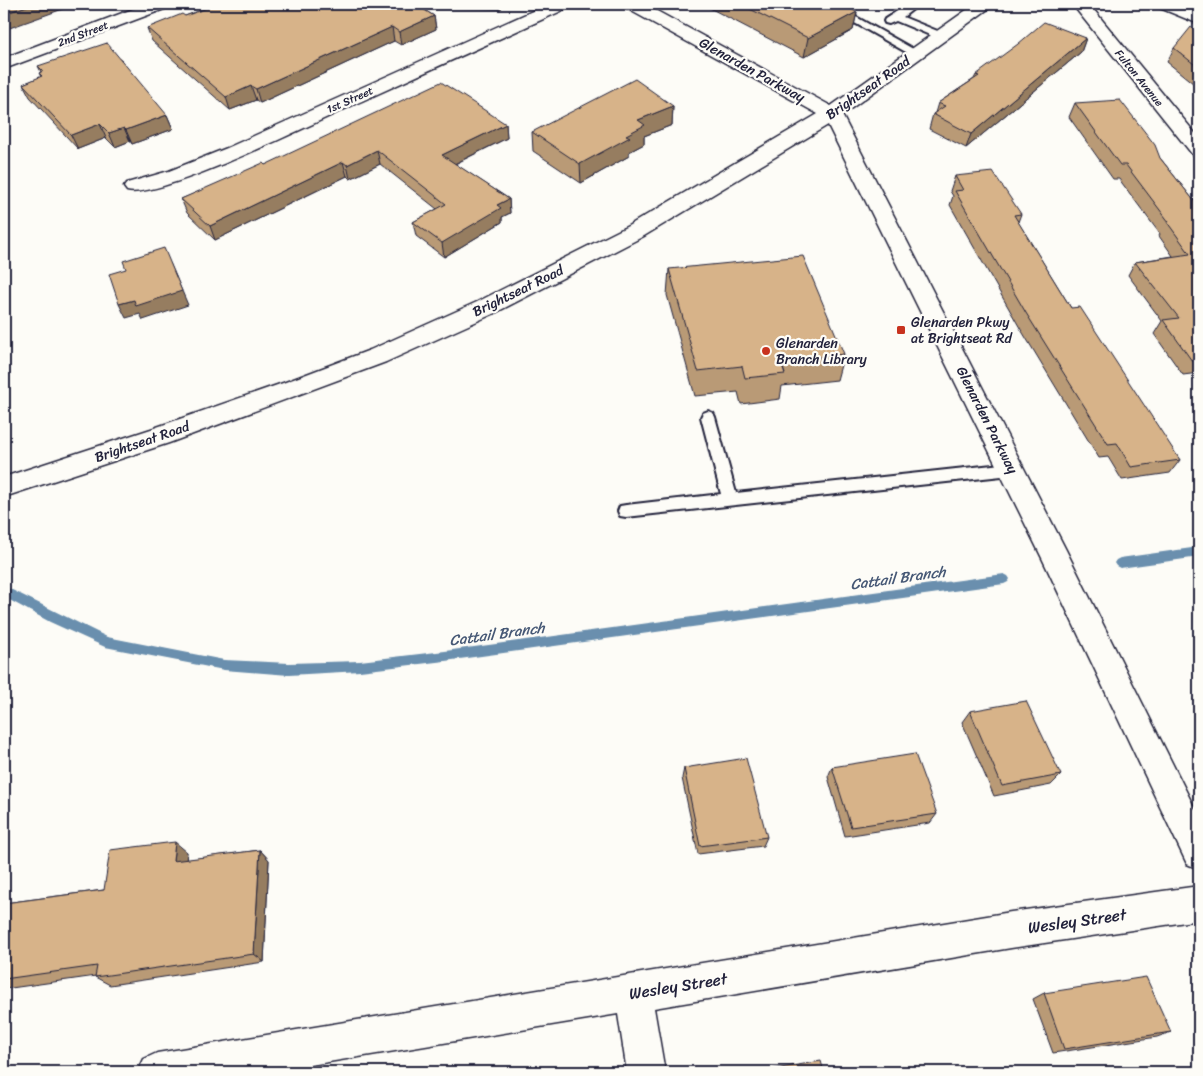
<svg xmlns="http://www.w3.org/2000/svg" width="1203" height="1076" font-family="Sriracha,sans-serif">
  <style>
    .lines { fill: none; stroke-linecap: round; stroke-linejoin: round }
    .stream { fill: #6a8fae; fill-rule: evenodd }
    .lane-casing { stroke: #22223b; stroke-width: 4 }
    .street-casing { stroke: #22223b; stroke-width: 3 }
    .secondary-casing { stroke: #22223b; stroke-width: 3 }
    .lane { fill: #fdfcf7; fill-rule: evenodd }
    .street { fill: #fdfcf7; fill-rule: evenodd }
    .secondary { fill: #fdfcf7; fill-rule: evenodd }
    .wall { fill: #b99a76; stroke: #22223b }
    .shaded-wall { fill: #967d60; stroke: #22223b }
    .building { fill: #d7b389; stroke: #22223b }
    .poi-dot { fill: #c8321e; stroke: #fdfcf7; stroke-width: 2 }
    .labels { text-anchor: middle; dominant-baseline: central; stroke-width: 4.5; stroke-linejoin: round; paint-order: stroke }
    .far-street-label { font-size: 11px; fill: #22223b; stroke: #fdfcf7 }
    .street-label { font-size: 14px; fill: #22223b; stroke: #fdfcf7 }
    .poi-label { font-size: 14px; fill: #22223b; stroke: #fdfcf7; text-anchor: start }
    .water-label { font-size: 15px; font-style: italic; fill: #465875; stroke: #fdfcf7 }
    .near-street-label { font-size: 16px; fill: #22223b; stroke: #fdfcf7 }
  </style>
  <rect width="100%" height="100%" fill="#fdfcf7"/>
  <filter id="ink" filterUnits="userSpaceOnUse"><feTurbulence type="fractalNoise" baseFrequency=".02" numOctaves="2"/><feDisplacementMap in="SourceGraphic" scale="10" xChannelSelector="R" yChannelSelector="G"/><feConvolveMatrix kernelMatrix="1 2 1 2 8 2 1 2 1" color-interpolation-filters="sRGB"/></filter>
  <g filter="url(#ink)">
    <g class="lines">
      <path class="stream" d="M1199,547V557L1120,568L1116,566L1114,563L1116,560L1120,558Z
        M1004,574L1008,576L1010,579L1008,582L1004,584L445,661L360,671L289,675L224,670L105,647L50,622L4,597V586L107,637L224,660L289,663L360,661L445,651Z"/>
      <defs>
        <path id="lane" d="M821,4H833L922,54L917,57L913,56Z
          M904,4H915L917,6L903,17L945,34L946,36L945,38H937L896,21L889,24L885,23L884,21L885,19L905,6Z
          M708,411L713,413L715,417L736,493L1011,463L1016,465L1019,469L1016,473L1011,475L626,517L620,516L618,511L620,506L626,505L721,494L701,417L703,413Z"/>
        <path id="street" d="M146,4H170L167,8L4,69V58Z
          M548,4H571L568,8C499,39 430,70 362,101C322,119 160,200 127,191L124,187L127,183L169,171L227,148Z
          M1072,4H1089L1199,138V156L1192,154Z
          M1158,4H1180L1199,13V24L1160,8Z
          M1199,886V920L1011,948L654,1008L665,1072H627L618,1014L268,1072H138L144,1059L157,1053L1011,912Z"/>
        <path id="secondary" d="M624,4H644L831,106L975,4H995L842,115L1066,550L1199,817V869L1187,864L1042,558L828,125L644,236L493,314L386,362L169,443L4,497V477L151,429L283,383L370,350L477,302L628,226L818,114L626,8Z"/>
      </defs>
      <use href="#lane" class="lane-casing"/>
      <use href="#street" class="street-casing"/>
      <use href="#secondary" class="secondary-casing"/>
      <use href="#lane" class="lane"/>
      <use href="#street" class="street"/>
      <use href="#secondary" class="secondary"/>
    </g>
    <path class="wall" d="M218,4H502L501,9L420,7L434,16L436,29L401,45L394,41L260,103L256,100L230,110L152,41L147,28L185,16Z
      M702,4H840L857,12L853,30L804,57Z
      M1199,33V88L1167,62L1174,48Z
      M1086,38L1081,52L966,148L929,129L933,114L935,113L938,103L974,79L976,75Z
      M38,66L167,115L173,129L132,144L130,141L115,147L106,138L78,149L30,97L23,84L41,77L39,73L41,72Z
      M1075,103L1160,158L1199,207V373L1183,375L1154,334L1162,321L1128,275L1135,262L1173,256L1159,236L1160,234L1119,179H1113L1069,117Z
      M673,106L672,125L644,136V144L629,152V156L581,183L533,151L532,132Z
      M506,124L507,138L455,164L509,199L510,213L502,217V222L444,257L416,236L413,222L437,209L380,164L350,179L347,176L215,240L187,213L181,199L265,165Z
      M955,176L1021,214L1018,222L1071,308L1180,460L1170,473L1122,480L1108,457L1099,458L1020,328L950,205L953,196L950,191Z
      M669,269L844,354L837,380L782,386L780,399L741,404L738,392L695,396L667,295Z
      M970,711L1061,775L1051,785L994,796L962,722Z
      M832,767L937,814L930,823L845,836L828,777Z
      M684,768L767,837L763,846L698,854L682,778Z
      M260,850L269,860L264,962L110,985L95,977L96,976L4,989V903L104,890L187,852L186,860Z
      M1044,993L1171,1032L1157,1037L1053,1053L1033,999Z"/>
    <path class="shaded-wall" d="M32,4H70L71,6L4,30V14Z
      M857,12L853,30L804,57L808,38Z
      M434,16L436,29L401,45L399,32Z
      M392,27L394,41L260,103L256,89Z
      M1086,38L1081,52L966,148L971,134Z
      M251,86L256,100L230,110L226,97Z
      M673,106L672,125L644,136V144L629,152V156L581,183L580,164L626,135L638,120Z
      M167,115L173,129L132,144L126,130Z
      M100,124L106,138L78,149L71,135Z
      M506,124L507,138L444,169L442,155Z
      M124,128L130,141L115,147L109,133Z
      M377,150L380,164L350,179L347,165Z
      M343,162L347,176L215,240L210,226Z
      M509,199L510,213L502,217V222L444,257L442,243L497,205Z
      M170,263L188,305L143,320L140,314L126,318L119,304L134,300Z
      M175,842L187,852L185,872L173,861Z
      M260,850L269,860L264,962L254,954Z"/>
    <path class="building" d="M4,4H32L4,14Z
      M218,4H415L434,16L399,32L392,27L256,89L251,86L226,97L147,28L182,14L185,16Z
      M740,4H840L857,12L808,38Z
      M1044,22L1086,38L971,134L933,114L945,106L938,103L979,76L976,75L1018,44Z
      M1191,27L1199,33V68L1174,48Z
      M107,43L167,115L126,130L124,128L109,133L100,124L71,135L23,84L42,76L39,73L43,71L38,66Z
      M635,79L673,106L638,120L645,125L626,135L630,137L580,164L532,132Z
      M441,82L506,124L442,155L509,199L497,205L501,208L442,243L413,222L446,204L377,150L347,165L343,162L210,226L181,199L263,163L265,165Z
      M1120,100L1155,145L1160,158L1199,207V360L1192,361L1163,320L1179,318L1135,262L1190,254L1167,222H1169L1126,165H1120L1075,103Z
      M993,172L1021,214L1014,215L1071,308L1080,307L1180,460L1131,467L1117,443L1108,444L1026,313L955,191L963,190L955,176Z
      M164,248L182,291L136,306L134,300L119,304L109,274L126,269L123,261Z
      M803,256L844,354L781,362L785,374L745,378L742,366L698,371L669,269Z
      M1026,701L1061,775L1002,786L970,711Z
      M915,754L937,814L851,827L832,767Z
      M746,758L767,837L700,846L684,768Z
      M175,842L173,861L260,850L254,954L95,977L97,966L4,979V903L104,890L110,850Z
      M1146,977L1171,1032L1064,1049L1044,993Z
      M821,1061L824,1072H758Z"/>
  </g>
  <g class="poi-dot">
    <rect x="896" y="325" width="10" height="10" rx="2.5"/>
    <circle cx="766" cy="351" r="5"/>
  </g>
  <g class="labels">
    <g class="far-street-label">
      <text transform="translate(83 34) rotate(-21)">2nd Street</text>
      <text transform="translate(1139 78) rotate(51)">Fulton Avenue</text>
      <text transform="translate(350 100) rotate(-24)">1st Street</text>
    </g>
    <g class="street-label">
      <text transform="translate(752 70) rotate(29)">Glenarden Parkway</text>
      <text transform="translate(868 88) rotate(-35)">Brightseat Road</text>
      <text transform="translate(518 291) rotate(-26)">Brightseat Road</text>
      <text transform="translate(987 420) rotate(63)">Glenarden Parkway</text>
      <text transform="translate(142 442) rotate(-19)">Brightseat Road</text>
    </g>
    <g class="poi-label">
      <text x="911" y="322">Glenarden Pkwy<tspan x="911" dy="16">at Brightseat Rd</tspan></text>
      <text x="776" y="343">Glenarden<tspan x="776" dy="16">Branch Library</tspan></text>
    </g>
    <g class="water-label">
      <text transform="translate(898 578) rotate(-8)">Cattail Branch</text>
      <text transform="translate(497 634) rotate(-8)">Cattail Branch</text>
    </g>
    <g class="near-street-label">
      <text transform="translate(1077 921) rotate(-8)">Wesley Street</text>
      <text transform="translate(678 986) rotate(-9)">Wesley Street</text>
    </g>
  </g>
  <rect width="1203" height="1076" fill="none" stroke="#fdfcf7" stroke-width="20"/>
  <rect x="10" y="10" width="1183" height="1056" fill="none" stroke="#22223b" stroke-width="2" filter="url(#ink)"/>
</svg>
